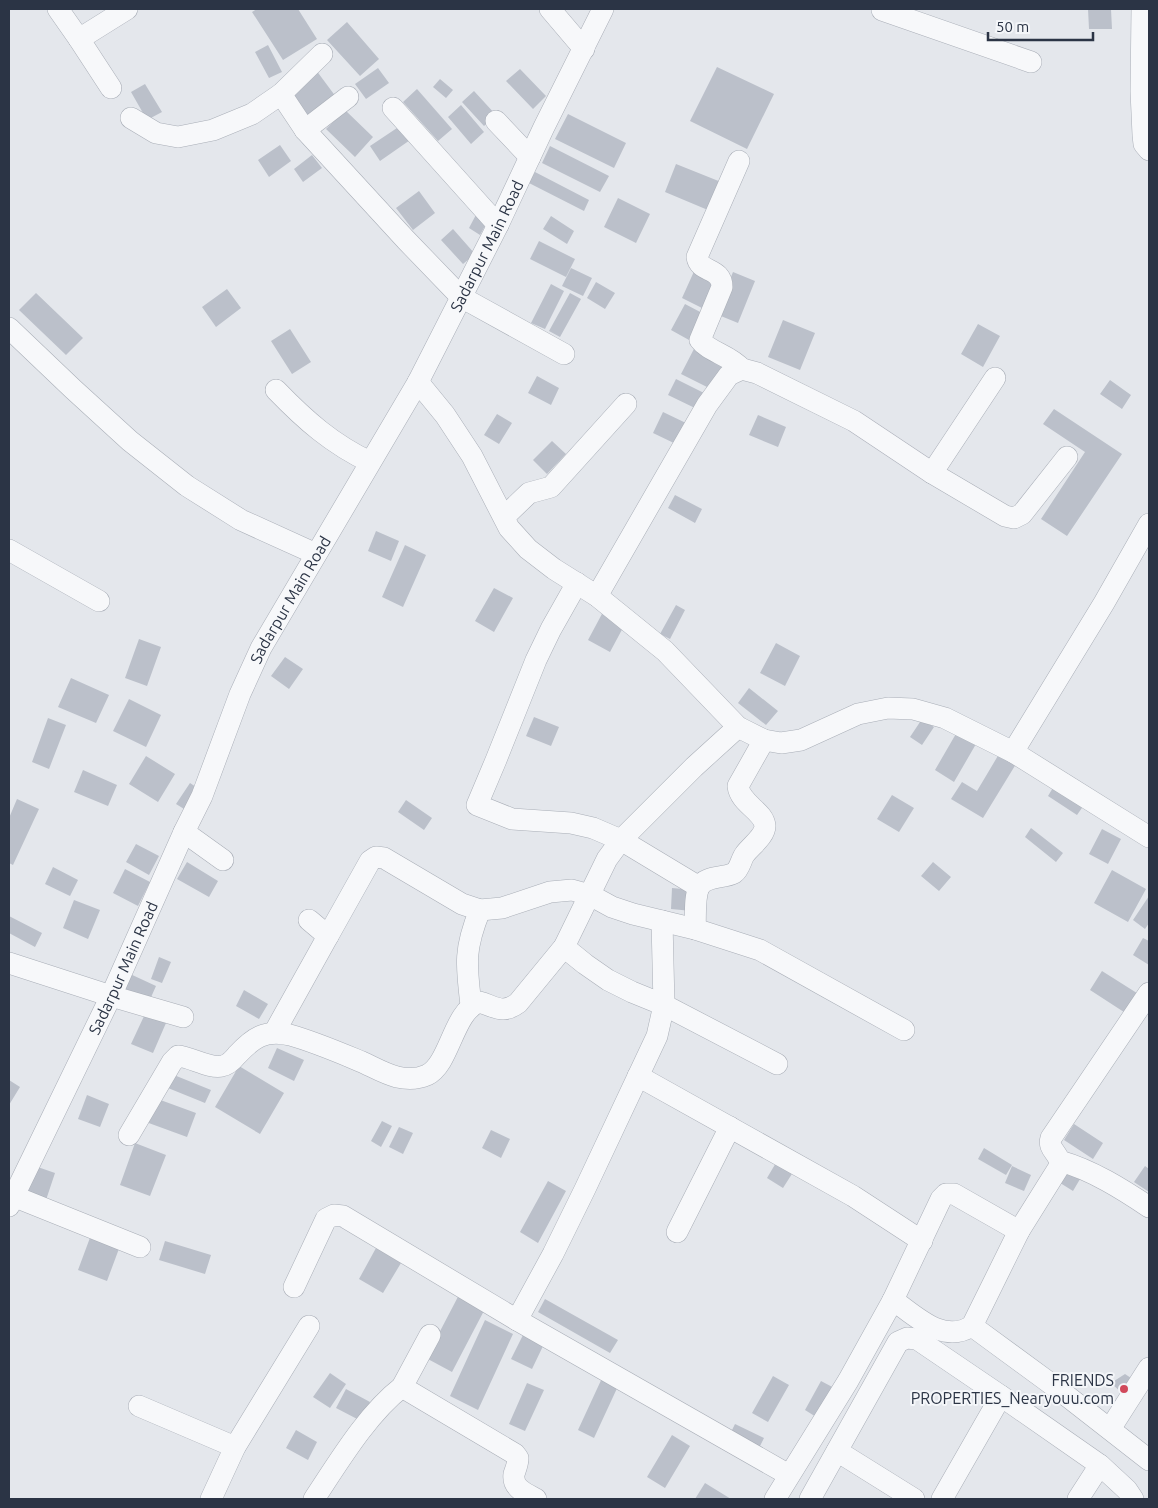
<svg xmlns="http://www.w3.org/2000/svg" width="1158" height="1508" font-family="Ubuntu,sans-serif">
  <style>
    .building { fill: #bbc0ca }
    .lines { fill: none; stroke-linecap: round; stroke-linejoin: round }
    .minor-casing { stroke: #a9aeb7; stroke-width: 22 }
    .minor { stroke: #f7f8fa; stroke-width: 21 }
    .poi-dot { fill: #d1495b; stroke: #f4f6f9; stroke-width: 2 }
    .labels { text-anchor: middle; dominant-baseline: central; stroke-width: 4; stroke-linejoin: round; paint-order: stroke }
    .street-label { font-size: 16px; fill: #2b3445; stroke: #f4f6f9 }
    .poi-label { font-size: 16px; fill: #2b3445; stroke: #f4f6f9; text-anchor: end }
  </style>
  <rect width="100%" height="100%" fill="#e4e7ec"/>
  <path class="building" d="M257,9H298L317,39L283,60L252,12Z
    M1088,9H1111L1112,29H1089Z
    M347,22L379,59L360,76L327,40Z
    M268,45L282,72L269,78L255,52Z
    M717,67L774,94L747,149L690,121Z
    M378,68L389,83L366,99L355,84Z
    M520,69L546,96L533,109L506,81Z
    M316,70L339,101L312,121L289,91Z
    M440,79L453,90L446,98L433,87Z
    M145,84L162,112L147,120L131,92Z
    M417,89L452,129L438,141L403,102Z
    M474,91L496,115L484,126L462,102Z
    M461,105L484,132L471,144L448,117Z
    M345,110L373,137L355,157L326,129Z
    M568,114L626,143L614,168L555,139Z
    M403,124L413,138L380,161L370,146Z
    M280,145L291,161L269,177L258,160Z
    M550,146L609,176L600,192L542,163Z
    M312,155L322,168L303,182L294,169Z
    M676,164L726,184L715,213L665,192Z
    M535,172L589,200L584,211L529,183Z
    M419,191L435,213L413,230L396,208Z
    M618,198L650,214L636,243L604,227Z
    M478,211L490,217L480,235L469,228Z
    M551,216L574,231L567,244L543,229Z
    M453,229L475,254L463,264L441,240Z
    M539,241L575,259L566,277L530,259Z
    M696,267L718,278L704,309L682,298Z
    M571,268L592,278L583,296L562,286Z
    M733,272L755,281L738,323L716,314Z
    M596,282L615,293L605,309L587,298Z
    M551,284L564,291L545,329L531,323Z
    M227,289L241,308L216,327L202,307Z
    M36,293L83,338L66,355L19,310Z
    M570,293L581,299L560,337L549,331Z
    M685,304L704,314L689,340L671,330Z
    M783,320L815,333L800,370L768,357Z
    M978,324L1000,336L983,367L961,354Z
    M290,329L311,362L292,374L271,341Z
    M696,345L728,361L713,390L681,374Z
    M537,376L559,388L551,405L528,393Z
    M676,379L706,394L699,410L668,395Z
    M1110,380L1131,395L1122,409L1100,394Z
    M1054,409L1122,454L1067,536L1041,519L1085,452L1043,424Z
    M663,412L688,424L678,445L653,433Z
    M497,414L512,423L499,444L484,435Z
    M758,415L786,427L778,447L749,435Z
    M552,441L566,454L547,474L533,460Z
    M675,495L702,509L695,523L668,508Z
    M376,531L399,541L391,561L368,551Z
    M405,545L426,555L403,607L382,597Z
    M494,588L513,598L494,632L475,621Z
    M676,605L685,610L670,639L660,634Z
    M603,612L625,624L610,652L588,640Z
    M139,639L161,647L147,686L125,678Z
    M776,643L800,656L785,686L760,673Z
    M285,657L303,669L289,689L271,676Z
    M71,678L109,695L96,723L58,707Z
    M749,688L778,711L766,725L738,703Z
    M129,699L161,715L146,747L113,731Z
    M534,717L559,727L551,746L526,736Z
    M48,718L66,725L49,769L32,762Z
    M922,719L934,727L922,745L910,737Z
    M957,732L976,744L954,782L935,770Z
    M999,754L1016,764L983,818L951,799L962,782L977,791Z
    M146,756L175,774L158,802L129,784Z
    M83,770L117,785L108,806L74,792Z
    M190,783L202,791L189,812L176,804Z
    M1054,786L1084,805L1077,815L1048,796Z
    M892,795L914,808L899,832L877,819Z
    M17,799L39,809L13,865L9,863V818Z
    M406,800L432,818L424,830L398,812Z
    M1031,828L1063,853L1056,862L1025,837Z
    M1102,829L1121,839L1108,864L1089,854Z
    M136,844L159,856L149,875L126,862Z
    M187,862L218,881L209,897L177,879Z
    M933,862L951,877L939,891L921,876Z
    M53,867L78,880L70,896L45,884Z
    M125,869L150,882L138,906L113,893Z
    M1112,870L1146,889L1128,922L1094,903Z
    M672,888L694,890L692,911L671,909Z
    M1149,896V923L1145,929L1133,920Z
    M74,900L100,910L88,939L63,928Z
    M9,916L42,933L35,947L9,933Z
    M1143,938L1149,941V965L1133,955Z
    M159,957L171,962L162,983L151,979Z
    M1102,971L1140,995L1127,1014L1090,990Z
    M128,973L156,986L148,1004L120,992Z
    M244,990L268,1004L259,1019L236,1006Z
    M145,1014L166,1023L153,1053L131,1044Z
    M277,1048L304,1060L294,1081L268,1068Z
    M239,1066L284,1093L260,1134L215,1107Z
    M174,1075L211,1090L205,1103L168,1088Z
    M9,1080L20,1087L9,1105Z
    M87,1095L109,1104L100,1127L78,1119Z
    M155,1098L196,1113L187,1137L146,1122Z
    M382,1121L392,1126L381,1147L371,1141Z
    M1074,1124L1103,1143L1093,1159L1064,1140Z
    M399,1127L413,1133L403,1154L389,1147Z
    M491,1130L510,1139L501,1158L482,1148Z
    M135,1143L166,1155L150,1196L120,1185Z
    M984,1148L1012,1165L1006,1175L978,1159Z
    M780,1156L797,1166L783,1188L767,1178Z
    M1066,1164L1083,1174L1073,1191L1057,1181Z
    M32,1165L55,1173L46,1200L23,1192Z
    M1012,1166L1031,1175L1024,1191L1005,1183Z
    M1145,1166L1149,1169V1192L1134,1182Z
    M548,1181L566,1191L538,1243L520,1232Z
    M91,1235L120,1246L107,1281L78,1270Z
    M165,1241L211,1255L205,1274L159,1260Z
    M376,1248L401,1263L383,1293L359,1279Z
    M461,1291L487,1305L452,1372L426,1358Z
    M545,1299L618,1340L610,1353L538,1312Z
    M485,1320L513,1334L478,1410L450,1396Z
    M524,1333L544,1344L532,1369L511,1359Z
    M330,1373L346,1384L330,1408L313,1397Z
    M1125,1374L1137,1382L1124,1395L1111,1383Z
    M603,1376L619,1384L594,1438L578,1430Z
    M773,1376L789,1385L768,1422L752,1413Z
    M821,1381L838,1390L821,1420L805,1410Z
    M527,1383L544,1390L525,1431L509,1424Z
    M346,1389L370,1402L361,1421L336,1408Z
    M735,1424L764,1438L757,1452L728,1438Z
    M296,1430L317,1442L308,1460L286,1448Z
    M672,1435L690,1446L665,1488L647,1477Z
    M705,1483L731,1499H695Z"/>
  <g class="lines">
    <defs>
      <g id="minor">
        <path d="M58,9L79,39L127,9"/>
        <path d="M550,9L584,49"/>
        <path d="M1142,9L1141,91L1143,135L1144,144L1149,150"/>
        <path d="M882,10L1031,62"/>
        <path d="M79,39L111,88"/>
        <path d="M322,54L281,94L305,130L406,240L461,297L564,354"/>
        <path d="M393,108L498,225"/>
        <path d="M131,118L156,133L178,137L213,130L252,114L281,94"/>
        <path d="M496,121L530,157"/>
        <path d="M305,130L348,97"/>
        <path d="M739,161L697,257C699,273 722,267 722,287L700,340C709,352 730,355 742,369"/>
        <path d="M9,328L73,389L130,441L187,486L241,520L316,554"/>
        <path d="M418,382L445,415L472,456L509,528L528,549L554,569L597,596L665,651L738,727L764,740L781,743L801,740L858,714L888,708L913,709L945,718L1013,752L1149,837"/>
        <path d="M276,390C305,420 332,444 370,462"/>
        <path d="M932,473L995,378"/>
        <path d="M504,517L529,493L551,487L626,404"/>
        <path d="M9,550L99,601"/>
        <path d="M577,583L551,629L536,660L496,760L477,805L512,819L571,823L593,828L621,840L699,887"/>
        <path d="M597,596L707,405L729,375L742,369L757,373L854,421L932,473L1005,516L1014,518L1022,514L1067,457"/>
        <path d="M1013,752L1104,603L1149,524"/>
        <path d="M184,832L223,860"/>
        <path d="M695,929C696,917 694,898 699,887C706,875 723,879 734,873C740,869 741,859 745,854C751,846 765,836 765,826C764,811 740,804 738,786L764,740"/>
        <path d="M328,936L370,861L376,857L384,858L462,904L480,910L502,908L550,892L572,890L590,895L612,907L633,914L695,929L760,950L904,1030"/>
        <path d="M564,947L585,964L608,980L632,992L664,1005L777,1064"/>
        <path d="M9,963L111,996L183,1017"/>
        <path d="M471,1005C466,964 464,949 480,910"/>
        <path d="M274,1033L328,936L309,920"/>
        <path d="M638,1076L853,1196L922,1241"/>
        <path d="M129,1135L172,1062L178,1056C191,1057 210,1069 222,1066C228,1065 233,1060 237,1055C253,1038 265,1029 290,1035C315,1042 338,1052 362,1062C373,1067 385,1074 397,1077C406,1079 418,1079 427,1075C450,1064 453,1012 479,1002C495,1006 502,1015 518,1003L564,947L607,859L621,840L694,767L738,727"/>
        <path d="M1060,1161C1092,1170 1122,1189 1149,1207"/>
        <path d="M13,1196L140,1247"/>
        <path id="s1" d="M9,1206L111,996L184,832L202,796L240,694L261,648L418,382L498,225L544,127L603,9"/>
        <path d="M677,1232L730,1127"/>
        <path d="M294,1287L326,1219L334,1215L343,1216L517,1320L789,1475"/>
        <path d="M893,1300L941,1199L946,1194H954L1019,1231"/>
        <path d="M517,1320L553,1254L585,1189L657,1036L664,1005L662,921"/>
        <path d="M972,1326L1019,1231L1059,1167C1062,1153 1047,1151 1051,1138L1149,993"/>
        <path d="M402,1387L515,1454L518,1458C518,1464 516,1468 514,1474C512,1488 525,1493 536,1499"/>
        <path d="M139,1406L235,1447"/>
        <path d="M1110,1429L1149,1368"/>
        <path d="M837,1451L914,1499"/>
        <path d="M1100,1465L1127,1490L1133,1499"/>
        <path d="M211,1499L235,1447L309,1326"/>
        <path d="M314,1499C338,1463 367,1414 402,1387L430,1335"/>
        <path d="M775,1499L848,1381L893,1300C917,1317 943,1344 972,1326L1058,1389L1149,1460"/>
        <path d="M810,1499L898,1342L907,1338L917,1339L1001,1396L1100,1465L1078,1499"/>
        <path d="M942,1499L1001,1396"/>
      </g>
    </defs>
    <use href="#minor" class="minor-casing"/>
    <use href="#minor" class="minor"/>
  </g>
  <circle class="poi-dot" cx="1124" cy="1389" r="5"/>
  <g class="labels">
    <g class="street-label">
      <text stroke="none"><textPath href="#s1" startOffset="1074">Sadarpur Main Road</textPath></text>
      <text stroke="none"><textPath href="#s1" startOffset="669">Sadarpur Main Road</textPath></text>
      <text stroke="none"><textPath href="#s1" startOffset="264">Sadarpur Main Road</textPath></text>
    </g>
    <g class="poi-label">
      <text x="1114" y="1380">FRIENDS<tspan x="1114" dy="18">PROPERTIES_Nearyouu.com</tspan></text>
    </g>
  </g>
  <rect width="1158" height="1508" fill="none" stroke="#2b3445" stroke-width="20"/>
  <path d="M988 32v8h105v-8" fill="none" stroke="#2b3445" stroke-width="2.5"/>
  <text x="996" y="32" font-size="15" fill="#2b3445" stroke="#f4f6f9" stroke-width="4" paint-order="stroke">50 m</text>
</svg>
